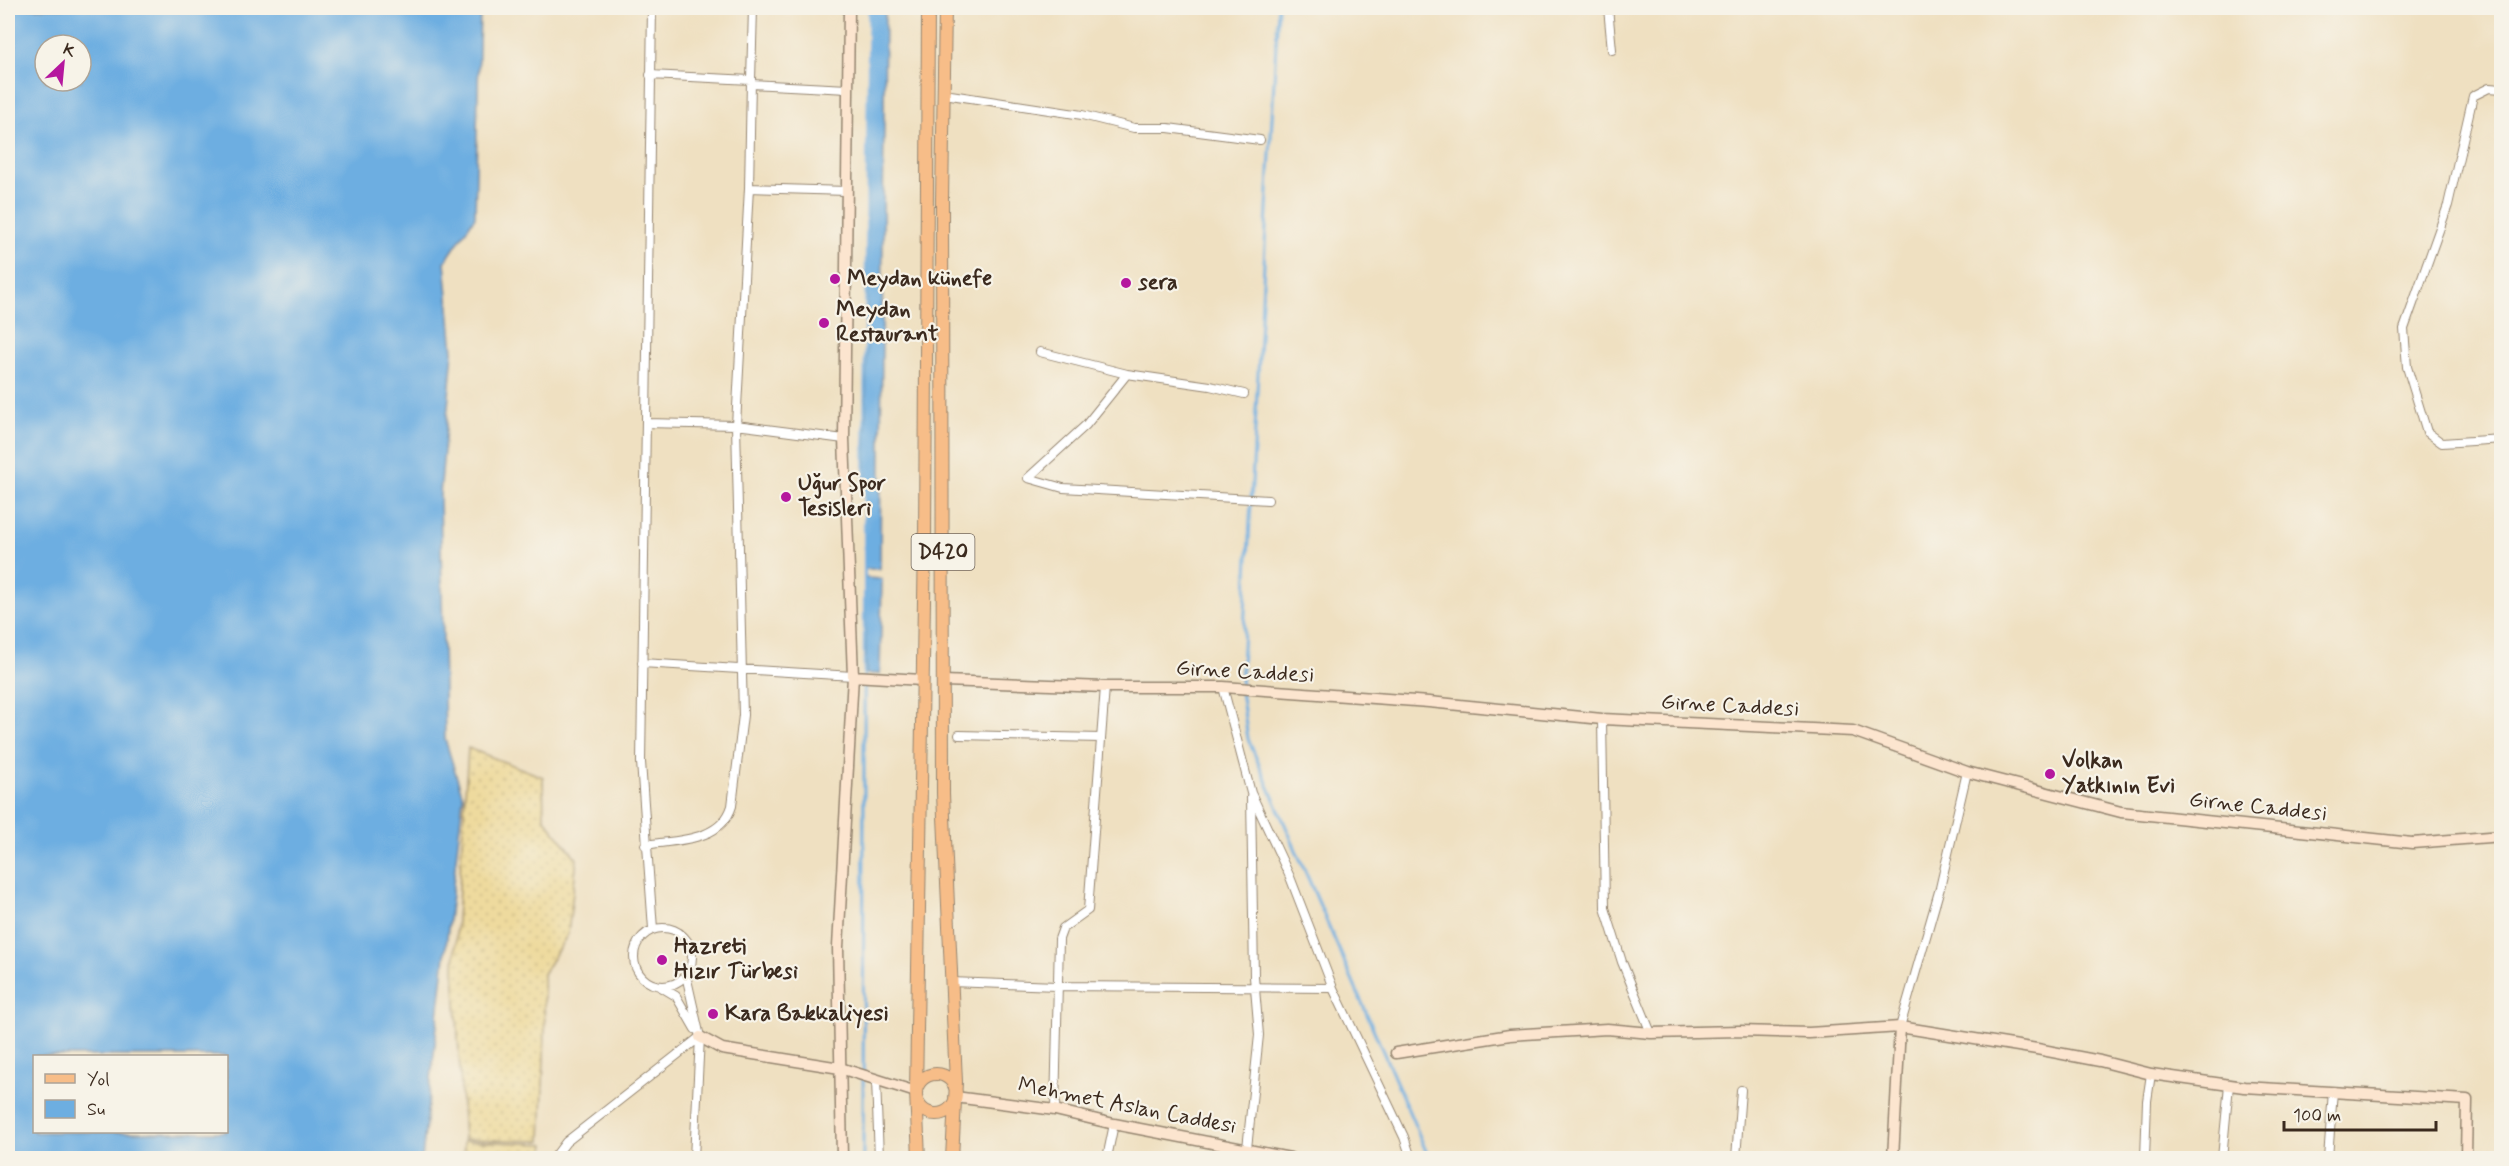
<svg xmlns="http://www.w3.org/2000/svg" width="2509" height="1166" font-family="Mynerve,sans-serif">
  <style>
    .sand { fill: url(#sand-dots); stroke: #94825e; stroke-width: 1.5 }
    .water { fill: #6daee1; stroke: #546c80; stroke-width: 1.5; fill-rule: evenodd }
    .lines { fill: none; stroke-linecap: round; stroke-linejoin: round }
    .stream { stroke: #6daee1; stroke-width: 3 }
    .street-casing { stroke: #958570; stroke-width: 10 }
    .secondary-casing { stroke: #958570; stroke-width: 13 }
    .primary-casing { stroke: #958570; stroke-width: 14 }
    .street { stroke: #fff; stroke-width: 8 }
    .secondary { stroke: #fce5cf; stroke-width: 10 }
    .primary { stroke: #f7bd88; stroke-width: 12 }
    .poi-dot { fill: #b5179e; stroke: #f7f3e8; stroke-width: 2 }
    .labels { text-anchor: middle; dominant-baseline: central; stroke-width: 4.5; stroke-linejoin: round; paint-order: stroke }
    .shield { fill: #f7f3e8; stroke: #73665b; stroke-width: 1.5 }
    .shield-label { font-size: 21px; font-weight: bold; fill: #3b2a1e }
    .poi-label { font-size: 22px; font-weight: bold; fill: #3b2a1e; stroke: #f7f3e8; text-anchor: start }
    .street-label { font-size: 22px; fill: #3b2a1e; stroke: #f7f3e8 }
  </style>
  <defs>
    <pattern id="sand-dots" width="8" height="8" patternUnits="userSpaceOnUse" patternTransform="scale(1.5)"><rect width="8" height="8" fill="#eeda9e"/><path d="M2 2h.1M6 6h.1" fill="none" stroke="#cdbb88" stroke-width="1.8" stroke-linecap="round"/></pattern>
  </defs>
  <rect width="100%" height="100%" fill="#f7f3e8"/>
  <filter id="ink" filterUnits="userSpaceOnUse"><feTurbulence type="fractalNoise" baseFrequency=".0167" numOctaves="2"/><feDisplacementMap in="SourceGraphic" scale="12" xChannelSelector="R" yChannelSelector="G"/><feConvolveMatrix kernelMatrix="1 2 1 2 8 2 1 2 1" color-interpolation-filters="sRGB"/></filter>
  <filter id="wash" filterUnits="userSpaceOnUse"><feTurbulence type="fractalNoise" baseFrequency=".008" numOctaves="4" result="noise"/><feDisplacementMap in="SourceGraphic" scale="24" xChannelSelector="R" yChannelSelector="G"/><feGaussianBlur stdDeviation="1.35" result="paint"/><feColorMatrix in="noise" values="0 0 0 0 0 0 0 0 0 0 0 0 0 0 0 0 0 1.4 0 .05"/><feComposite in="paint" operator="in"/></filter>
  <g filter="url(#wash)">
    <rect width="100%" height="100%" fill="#efe0c1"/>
    <path class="sand" d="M468,748L543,777L544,818L577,859L568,934L543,974L545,1030L541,1141L464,1139L454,968Z
      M464,1141L545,1144L543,1158H463Z"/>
    <path class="water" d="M8,8H480L475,217L445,262L453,352L440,494L445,739L463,797L422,1158H8ZM45,45H81V81H45ZM34,1056H226V1132H34Z
      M869,8H885L880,569H865Z
      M865,578L882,579L880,674H866Z"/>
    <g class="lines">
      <path class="stream" d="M1241,685L1278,8
        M1241,691L1248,739L1429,1158
        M863,1158L865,384L869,8"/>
    </g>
  </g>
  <g filter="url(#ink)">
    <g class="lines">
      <defs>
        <path id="street" d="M652,8L641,762L653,929
          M1608,8L1612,50
          M751,80L753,8
          M751,84L848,89
          M2502,89L2489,88L2473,96L2448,205L2404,329L2407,367L2427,432L2442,443L2502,439
          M944,94L1082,115L1134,128H1168L1260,140
          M749,188L847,191
          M1040,352L1127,374L1210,386L1244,394
          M646,423L736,425L844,439
          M1028,478L1063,488L1268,500
          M1028,478L1086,425L1127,374
          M642,663L853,676
          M1223,687L1251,793L1290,877L1333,988L1404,1137L1411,1158
          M1602,719L1605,908L1622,962L1651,1033
          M959,735L1101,738
          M645,845C676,840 721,842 732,806L743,715L736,425L749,188L751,80L650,75
          M634 957a29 29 0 1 1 58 0a29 29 0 1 1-58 0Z
          M686,975L700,1037L694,1158
          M950,982L1057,986L1333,988
          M661,987L676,996L695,1029
          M1900,1027L1940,888L1967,772
          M876,1080L879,1158
          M1055,1110L1059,939L1063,928L1088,910L1105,687
          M554,1158L566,1142L700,1037
          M1107,1158L1114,1124
          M1246,1158L1259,1035L1254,977L1251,797
          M1736,1158L1741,1090
          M2145,1158L2147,1101L2151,1074
          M2222,1158L2229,1085
          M2328,1158L2333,1091"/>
        <path id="secondary" d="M853,676L922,680
          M944,681L1105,687H1223L1429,702L1602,719L1853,731L1967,772L2121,812L2412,843L2502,836
          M700,1037L722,1049L840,1068L916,1092
          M1396,1053L1510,1035L1607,1029L1651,1033L1739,1031L1809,1033L1900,1027L2037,1049L2100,1061L2151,1074L2244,1087L2467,1100L2466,1158
          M955,1097L1055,1110L1114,1124L1290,1158
          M842,1158L838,947L853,676L844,439L849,8
          M1893,1158L1900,1027"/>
        <path id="primary" d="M945,8L942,200L943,794L956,1082L952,1158
          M916 1094a20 20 0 1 1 40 0a20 20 0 1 1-40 0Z
          M919,1158L916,1092L925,539L928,8"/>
      </defs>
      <use href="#street" class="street-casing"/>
      <use href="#secondary" class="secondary-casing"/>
      <use href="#primary" class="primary-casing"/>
      <use href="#street" class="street"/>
      <use href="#secondary" class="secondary"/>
      <use href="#primary" class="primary"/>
    </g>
  </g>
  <g class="poi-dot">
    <circle cx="835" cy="279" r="6"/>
    <circle cx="1126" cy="283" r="6"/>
    <circle cx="824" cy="323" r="6"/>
    <circle cx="786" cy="497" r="6"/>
    <circle cx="2050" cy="774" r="6"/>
    <circle cx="662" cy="960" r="6"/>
    <circle cx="713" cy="1014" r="6"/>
  </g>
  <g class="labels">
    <rect class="shield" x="911.5" y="534" width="63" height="36" rx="4.5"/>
    <g class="shield-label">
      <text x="943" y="552">D420</text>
    </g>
    <g class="poi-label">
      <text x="847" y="279">Meydan künefe</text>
      <text x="1138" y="283">sera</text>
      <text x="836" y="310">Meydan<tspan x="836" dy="25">Restaurant</tspan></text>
      <text x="798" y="484">Uğur Spor<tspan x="798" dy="25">Tesisleri</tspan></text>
      <text x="2062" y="761">Volkan<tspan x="2062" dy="25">Yatkının Evi</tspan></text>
      <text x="674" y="947">Hazreti<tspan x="674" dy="25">Hızır Türbesi</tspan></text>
      <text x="725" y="1014">Kara Bakkaliyesi</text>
    </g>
    <g class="street-label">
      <text transform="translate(1245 672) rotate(3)">Girne Caddesi</text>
      <text transform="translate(1730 706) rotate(3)">Girne Caddesi</text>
      <text transform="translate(2258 807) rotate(6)">Girne Caddesi</text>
      <text transform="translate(1127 1106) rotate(11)">Mehmet Aslan Caddesi</text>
    </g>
  </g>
  <rect width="2509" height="1166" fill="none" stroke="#f7f3e8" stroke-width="30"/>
  <rect x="33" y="1055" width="195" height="78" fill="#f7f3e8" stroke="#aca397" stroke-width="1.5"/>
  <rect x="45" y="1074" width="30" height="9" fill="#f7bd88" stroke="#aca397" stroke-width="1.5"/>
  <text x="87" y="1085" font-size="18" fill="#3b2a1e">Yol</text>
  <rect x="45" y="1100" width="30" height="18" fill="#6daee1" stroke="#aca397" stroke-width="1.5"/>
  <text x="87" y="1115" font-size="18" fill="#3b2a1e">Su</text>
  <g transform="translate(63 63) rotate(26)"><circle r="28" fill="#f7f3e8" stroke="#aca397" stroke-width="1.5"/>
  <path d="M0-4.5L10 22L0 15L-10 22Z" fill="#b5179e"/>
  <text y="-9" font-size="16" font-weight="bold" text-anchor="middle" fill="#3b2a1e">K</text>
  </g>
  <path d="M2284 1121v9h152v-9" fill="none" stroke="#3b2a1e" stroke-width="3"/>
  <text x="2293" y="1121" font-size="18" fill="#3b2a1e" stroke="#f7f3e8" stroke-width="4.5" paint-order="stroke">100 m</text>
</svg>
